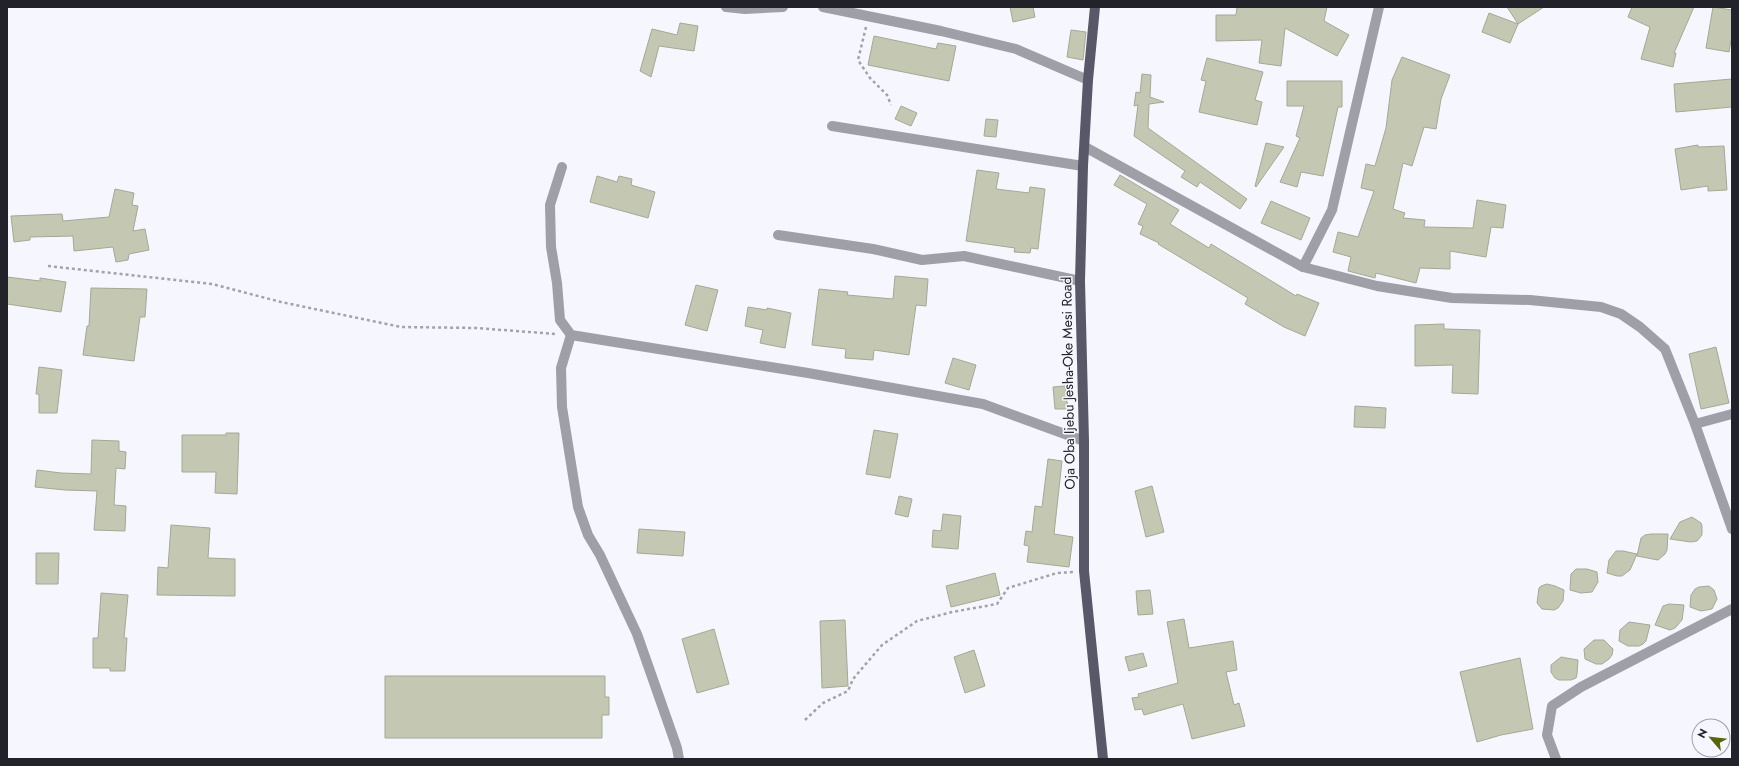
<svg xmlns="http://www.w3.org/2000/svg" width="1739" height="766" font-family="Jost,sans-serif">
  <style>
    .building { fill: #c4c8b3; stroke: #a4a894 }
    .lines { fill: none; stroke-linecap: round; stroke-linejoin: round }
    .path { stroke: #a2a2ab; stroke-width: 2.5; stroke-dasharray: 3 3; stroke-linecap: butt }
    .minor { stroke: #9f9fa8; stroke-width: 10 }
    .major { stroke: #585868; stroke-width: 10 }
    .labels { text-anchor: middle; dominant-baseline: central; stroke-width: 3; stroke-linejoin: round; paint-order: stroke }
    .street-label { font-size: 14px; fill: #22222a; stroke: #f6f6ff }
  </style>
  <rect width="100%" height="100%" fill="#f6f6ff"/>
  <path class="building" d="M1010,7H1033L1035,17L1013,22Z
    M1237,7H1327L1324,21L1349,35L1337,56L1285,28L1281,66L1259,63L1262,40L1216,41V15H1236Z
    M1507,7H1544L1518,24Z
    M1632,7H1694L1674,53H1676L1673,67L1641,59L1650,27L1628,17Z
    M1713,7L1732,10V35L1729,52L1706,48Z
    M1489,13L1518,24L1510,43L1482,32Z
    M680,23L698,26L694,51L659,46L651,77L640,71L652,29L677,35Z
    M1071,30L1086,32L1083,60L1067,57Z
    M874,36L936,49L938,43L956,46L949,81L868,65Z
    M1402,57L1450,75L1441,99L1436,129L1424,127L1412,166L1403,163L1393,209L1405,213L1403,218L1425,220L1424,227L1473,228L1477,200L1506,205L1503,228L1491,227L1486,257L1450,251V269L1420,268L1416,283L1376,273L1375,278L1348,271L1351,257L1333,252L1338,232L1358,237L1374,191L1361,188L1366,164L1375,166L1386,128L1392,80Z
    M1207,58L1263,72L1255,100L1262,102L1257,125L1199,112L1206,81L1201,80Z
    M1142,74L1151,75L1150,97L1164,102L1149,104L1148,128L1247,199L1240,209L1200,182L1197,187L1181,177L1185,171L1134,136L1138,105L1134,106L1136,92L1140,93Z
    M1732,79V107L1676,112L1674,84Z
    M1287,81H1342V107H1338L1323,176L1301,172L1297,187L1280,182L1300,138L1296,136L1304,106H1287Z
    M901,106L917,113L911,126L895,119Z
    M986,119L998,120L996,137L984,136Z
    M1266,143L1284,147L1256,187L1255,186Z
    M1698,145V147L1724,146L1727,190L1708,191V186L1681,190L1675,149Z
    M977,170L999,173L996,189L1029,193L1030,187L1045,189L1038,249L1031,248L1030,253L1014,252L1015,248L966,241Z
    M1120,175L1179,210L1170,224L1209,248L1211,244L1296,296L1297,294L1319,303L1305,336L1284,327L1245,304L1248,298L1158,244L1159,243L1140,234L1143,226L1138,224L1147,204L1114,185Z
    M597,176L617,182L619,176L632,179L631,185L655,192L648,218L590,202Z
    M115,189L134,193L132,205L138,206L133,231L145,229L149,250L129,254L128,260L116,262L113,247L74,251L73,236L30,237V240L14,242L11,216L62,214L63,221L109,217Z
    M1271,201L1310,218L1301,240L1261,223Z
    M895,276L928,279L926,306L916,305L909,355L874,350L873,360L845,358L846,349L812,345L819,289L848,292L847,295L893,299Z
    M7,277L40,281V278L66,282L61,312L7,304Z
    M696,285L718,290L707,331L685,325Z
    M91,288L147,289L145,317H140L134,361L83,355L87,326H89Z
    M748,307L767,310V308L791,313L785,348L760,343L763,330L745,326Z
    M1444,324V329L1480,330L1478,394L1452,393L1453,365L1415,366V325Z
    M1716,347L1729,403L1701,409L1689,354Z
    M953,358L976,365L969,390L945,383Z
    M39,367L62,370L57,413H39V394H36Z
    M1065,386L1068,409H1055L1053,387Z
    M1355,406L1386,408L1385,428L1354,427Z
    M874,430L898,434L890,478L866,474Z
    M226,433H239L237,494L215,493L216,472H182V435H226Z
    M92,440L119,441V451L126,452L125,469L116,468L114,505L126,506L125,531L94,530L97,491L65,490L35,487L37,470L61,473L91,474Z
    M1048,459L1062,461L1054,534L1073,537L1069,567L1027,562L1029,546L1024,545L1026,531L1032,532L1035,506L1042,507Z
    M1152,486L1164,532L1146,537L1135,491Z
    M899,496L912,499L908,517L895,514Z
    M943,514L961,516L958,549L932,547L933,530L941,531Z
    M1692,517L1701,523L1702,526V535L1697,541L1691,542L1670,539L1680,522Z
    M171,525L210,528L208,558L235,559V596L157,595L158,567L168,568Z
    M639,529L685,532L683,556L637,553Z
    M1651,534H1668L1667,550L1665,554L1658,560L1637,556L1641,538L1645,535Z
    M1616,551H1623L1637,554L1630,570L1622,576H1617L1607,573L1609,560Z
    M36,553H59L58,584H36Z
    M1576,569H1587L1597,572L1598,582L1592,592L1581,593L1570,590L1571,574Z
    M995,573L1000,595L951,607L946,586Z
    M1547,584L1555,586L1564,590L1563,601L1558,608L1554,610L1542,609L1537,603L1539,588L1541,586Z
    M1709,586L1714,590L1717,599L1712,609L1701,611L1690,607L1691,595L1695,589L1699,587Z
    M1150,590L1153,614L1138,615L1136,591Z
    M101,593L128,595L124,638H127L125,671H110V668H93V638H98Z
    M1669,604L1684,605L1682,620L1675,628L1670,630L1655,625L1663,606Z
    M1184,619L1189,648L1233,641L1237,670L1226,672L1234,705L1239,703L1245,726L1192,739L1183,704L1144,715L1142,709L1135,710L1132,698L1139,697L1138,694L1178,683L1167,622Z
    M845,620L848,686L822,688L820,621Z
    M1629,622L1650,625L1646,641L1643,644L1639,646H1628L1619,641L1620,630Z
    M714,629L729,684L697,693L682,639Z
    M1594,640H1604L1613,649L1612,655L1609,659L1602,664H1596L1585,659L1584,649Z
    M974,650L985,686L965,693L954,657Z
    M1143,653L1147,666L1129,671L1125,657Z
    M1561,657L1578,660L1577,674L1576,678L1571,680H1559L1555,678L1551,672V665Z
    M1520,658L1533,729L1501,735L1477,742L1460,672Z
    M385,676H605V697H609V715H602V738H385Z"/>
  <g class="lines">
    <path class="path" d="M866,27L858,60L870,78L887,95L891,105
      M48,266L212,284L281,302L401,327L476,328L556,334
      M805,720L823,703L848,691L853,679L882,645L917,621L952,612L997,604L1008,588L1057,573L1074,572"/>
    <path class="minor" d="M726,7L745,9L783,7
      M823,7L941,31L1016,49L1088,80
      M832,126L1083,166
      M1085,147L1303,267L1377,286L1452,298L1530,300L1601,307L1621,314L1640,327L1665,349L1695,424L1732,414
      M562,167L550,205L551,247L557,283L560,320L571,335L808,373L983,404L1084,441
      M778,235L873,249L922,260L964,256L1080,281
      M1303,267L1332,210L1379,7
      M571,335L561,368L562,407L578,507L588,535L600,555L637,634L677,748L679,759
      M1695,424L1732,529
      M1556,759L1547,735L1552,706L1581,687L1732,609"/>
    <path class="major" d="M1095,7L1088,80L1083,166L1080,281L1084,441V571L1103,759"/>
  </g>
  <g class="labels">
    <g class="street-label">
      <text transform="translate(1068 383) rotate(-91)">Oja Oba Ijebu Jesha-Oke Mesi Road</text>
    </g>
  </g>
  <rect width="1739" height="766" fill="none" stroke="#22222a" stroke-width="16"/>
  <g transform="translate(1711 738) rotate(298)"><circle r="19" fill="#f6f6ff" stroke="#a1a1aa"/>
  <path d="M0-3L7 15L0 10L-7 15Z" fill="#5a6507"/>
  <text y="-6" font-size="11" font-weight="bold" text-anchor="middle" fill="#22222a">N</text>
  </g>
</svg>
